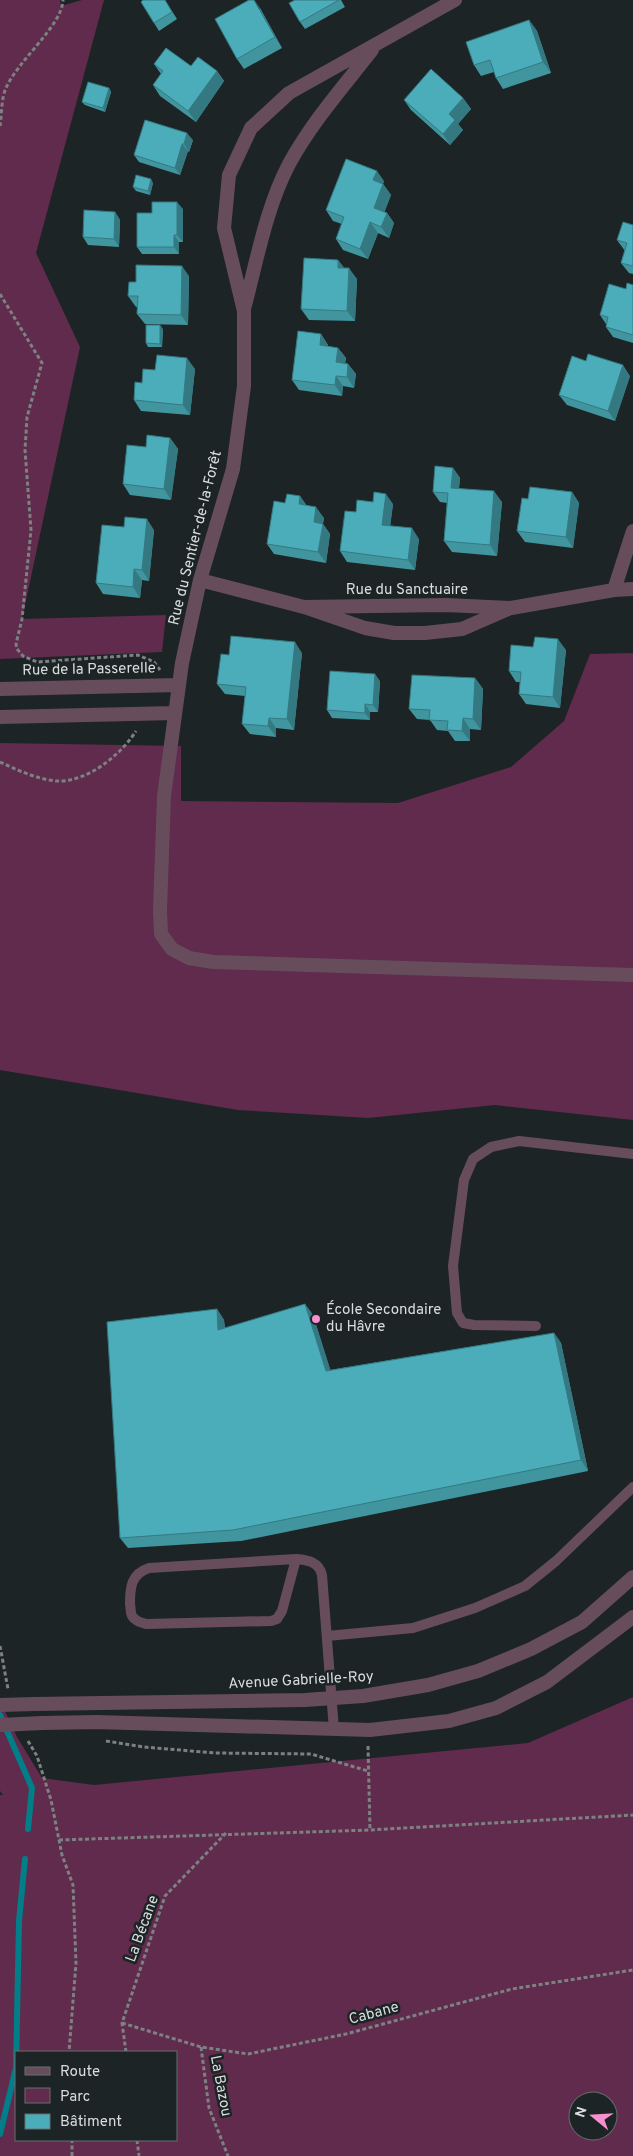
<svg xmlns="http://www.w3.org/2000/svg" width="633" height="2156" font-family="Overpass,sans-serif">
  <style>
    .green { fill: #602b4c; fill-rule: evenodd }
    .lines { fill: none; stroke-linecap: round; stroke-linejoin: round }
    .stream { stroke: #027e89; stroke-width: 6 }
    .path { stroke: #7c8182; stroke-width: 3; stroke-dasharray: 4 2.5; stroke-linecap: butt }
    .service { stroke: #674d5c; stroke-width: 10 }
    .minor { stroke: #674d5c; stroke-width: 14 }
    .minor-bridge { stroke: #674d5c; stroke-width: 14 }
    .wall { fill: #40959f }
    .shaded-wall { fill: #347982 }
    .building { fill: #4badb9; stroke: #347982 }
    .poi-dot { fill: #f790ce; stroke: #1d2425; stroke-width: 2 }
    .labels { text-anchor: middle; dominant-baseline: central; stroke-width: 5; stroke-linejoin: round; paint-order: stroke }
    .street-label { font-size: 15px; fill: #d9ddde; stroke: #1d2425 }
    .poi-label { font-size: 15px; fill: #d9ddde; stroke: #1d2425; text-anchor: start }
  </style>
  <rect width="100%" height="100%" fill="#1d2425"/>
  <path class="green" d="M0,0H60L61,6L82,0H104L36,253L80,347L22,619L166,615L162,652L0,659Z
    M633,653V1120L495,1105L368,1118L238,1110L0,1070V743L181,746V801L398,803L511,767L564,721L590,654Z
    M633,1697V2156H0V1795H3L0,1791V1700L17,1737L42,1778L94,1785L528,1743ZM16,2052H176V2140H16ZM578,2101H608V2131H578Z"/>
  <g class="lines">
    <path class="stream" d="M0,1715L32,1788L28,1829
      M0,2134L16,2068L19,1921L25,1859"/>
    <path class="path" d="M0,126C2,114 1,99 6,88C18,60 62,26 63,0
      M0,294L42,363L27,417L25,450L31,530L22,619L16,644L17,649L23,656L37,662L138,655L154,662L160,670
      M0,762C17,770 37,779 56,781C86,783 121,755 136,731
      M0,1646L8,1689
      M28,1741L37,1756L51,1800L62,1855L73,1885L76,1963L69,2052
      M106,1741L144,1747L215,1753L311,1754L368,1771
      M368,1746L370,1830
      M59,1840L370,1830L633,1815
      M122,2023L201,2047L248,2054L346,2034L512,1989L633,1970
      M201,2047L209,2108L228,2156
      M126,2052L122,2023L165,1896L226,1833
      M137,2140L139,2156
      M72,2156V2140"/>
    <path class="service" d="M536,1326L474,1325L463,1323L457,1313L453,1266L464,1180L473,1159L491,1147L519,1141L633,1154
      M296,1559L282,1611L277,1619L271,1621L146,1624C140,1622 135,1621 132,1616C130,1612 131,1608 130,1604C130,1587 131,1574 149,1568L296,1559C308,1560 319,1562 322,1575L334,1730
      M327,1636L413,1628L475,1608L525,1586L556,1561L633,1487"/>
    <path class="minor" d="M455,0L289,93L251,128L229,175L224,228L244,311V386L233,469L200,580L182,663L164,796L160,910L161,934L172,949L189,958L213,962L633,975
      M244,309C257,260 266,208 289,164C312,122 343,87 372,50
      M200,580L304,607L365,628L394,633H425L462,629L508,609
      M614,590L633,531
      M304,607L446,605L511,608L614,590L633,589
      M0,689L179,685
      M0,717L175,713
      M34,1704L305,1700L363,1696L428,1685L478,1671L531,1649L582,1622L633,1577
      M42,1723L96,1722L370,1730L449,1721L496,1708L547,1682L633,1617"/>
    <path class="minor-bridge" d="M0,1705L34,1704
      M0,1725L42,1723"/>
  </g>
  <path class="wall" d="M165,0L177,19L159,31L154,23Z
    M295,0H341L345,7L305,29L300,22Z
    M260,8L282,48L244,69L237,59Z
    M529,20L537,31L551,73L503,89L496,78L494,72L481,76L474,65Z
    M154,64L191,66L217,71L224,81L196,122L160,96L153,85L161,74Z
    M109,88L111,92L105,112L85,105L82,102Z
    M463,98L471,109L458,124L463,130L450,145L411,110L404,100Z
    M193,140L189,152L188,151L180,175L139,162L134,155Z
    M384,181L383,184L391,195L384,212L387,213L394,223L389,238L378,233L368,259L343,250L336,239L342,224L333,221L326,210Z
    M153,183L150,195L136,191L133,187Z
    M183,209V242H179V254H142L137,247L152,213Z
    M115,212L120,220L119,247L88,245L83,237Z
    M633,225V274L629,273L621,263L625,251L617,240Z
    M338,260L344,268L357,279L355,321L309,320L301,309Z
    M189,276L188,325L145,324L137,314V307H136L128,296L136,282Z
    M633,285V343L613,337L606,327V324L600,315L626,289Z
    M163,329L162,347H148L146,343Z
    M321,334L328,345V346L338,348L346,358L345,363L348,364L356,374L354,388L343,386L342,396L299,390L292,380Z
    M195,369L190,415L141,411L134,400L155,370Z
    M630,376L615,421L567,405L559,395Z
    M170,438L178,449L171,500L130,495L123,484Z
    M453,468L460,478L459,488L502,502L497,556L452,552L444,541L447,503L440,502L433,492Z
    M572,492L579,503L573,548L525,542L517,531L528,499Z
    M300,496L307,506L324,518L323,524L330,534L326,563L274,554L267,544L285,503Z
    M393,504L390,526L419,539L415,570L347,562L340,551Z
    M154,530L149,581L142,580L140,598L103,594L96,583Z
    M566,650L560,708L526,704L519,694L520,682H516L509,671Z
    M302,653L294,730L276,728V737L250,734L242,724L245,696L225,694L217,684L229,655Z
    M475,678L483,689L481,730L470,729V741H455L448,731L437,730L430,720L417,719L409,709Z
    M380,681L378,712H370V720L332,718L327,710Z
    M305,1304L313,1315L330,1370L554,1333L561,1343L588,1471L241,1541L128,1548L120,1538L217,1309L224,1320L225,1328Z"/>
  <path class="shaded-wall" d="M255,0L260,8L282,48L275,37Z
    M529,20L537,31L551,73L543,62Z
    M217,71L224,81L196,122L188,111Z
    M109,88L111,92L105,112L103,108Z
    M463,98L471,109L458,124L463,130L450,145L443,134L449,114Z
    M187,133L193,140L189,152L184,144Z
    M182,144L188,151L180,175L175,168Z
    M377,171L384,181L383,184L391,195L382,219L374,208L373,180Z
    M151,179L153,183L150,195L148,191Z
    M177,202L183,209V242L177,235Z
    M115,212L120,220L119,247L114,239Z
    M387,213L394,223L389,238L381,227Z
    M370,222L378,233L368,259L360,249Z
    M174,235L179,242V254L174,247Z
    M338,260L346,270L338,268Z
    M182,266L189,276L188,325L181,315Z
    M349,268L357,279L355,321L347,311Z
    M160,325L163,329L162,347L160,344Z
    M321,334L328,345L327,356L320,345Z
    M338,348L346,358L344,373L336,362Z
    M187,358L195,369L190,415L183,405Z
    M348,364L356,374L354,388L347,377Z
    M623,365L630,376L615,421L608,411Z
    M336,376L343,386L342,396L335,385Z
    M170,438L178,449L171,500L164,489Z
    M453,468L460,478L458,498L451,488Z
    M494,491L502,502L497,556L490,545Z
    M572,492L579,503L573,548L566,537Z
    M386,494L393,504L389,536L382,525Z
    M300,496L307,507L299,504Z
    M316,507L324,518L321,532L314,522Z
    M147,519L154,530L149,581L142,570Z
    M323,524L330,534L326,563L318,552Z
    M412,528L419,539L415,570L408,560Z
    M134,569L142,580L140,598L133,587Z
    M558,639L566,650L560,708L553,697Z
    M295,642L302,653L294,730L287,719Z
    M375,674L380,681L378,712L373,705Z
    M475,678L483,689L481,730L473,719Z
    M365,704L370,712V720L365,713Z
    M269,718L276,728V737L268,726Z
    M463,718L470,729V741L462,731Z
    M305,1304L313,1315L334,1381L326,1371Z
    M217,1309L224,1320L226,1341L218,1330Z
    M554,1333L561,1343L588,1471L581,1460Z"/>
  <path class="building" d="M143,0H165L172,12L154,23L141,2Z
    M249,0H254L275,37L237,59L215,19Z
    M295,0H339L300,22L289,3Z
    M529,20L543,62L496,78L490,60L474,65L466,42Z
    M166,48L191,66L198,57L217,71L188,111L153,85L163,71L154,64Z
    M431,69L463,98L449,114L455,120L443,134L404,100Z
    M88,82L109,88L103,108L82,102Z
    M145,120L187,133L184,144H182L175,168L134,155Z
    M346,159L377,171L373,180L383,184L374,208L387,213L381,227L370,222L360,249L336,239L344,217L326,210Z
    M136,175L151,179L148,191L133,187Z
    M152,202H177V235H174V247H137V213H152Z
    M84,210L115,212L114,239L83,237Z
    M623,222L633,225V266L621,263L627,243L617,240Z
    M304,258L338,260V268H349L347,311L301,309Z
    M136,265L182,266L181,315L137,314L138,296H128L129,282H136Z
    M627,283L633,285V335L606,327L608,317L600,315L609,284L626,289Z
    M146,325H160V344L146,343Z
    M298,331L321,334L320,345L338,348L336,362L348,364L347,377L336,376L335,385L292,380Z
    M588,354L623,365L608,411L559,395L572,356L586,361Z
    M157,355L187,358L183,405L134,400L135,382L142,383L143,369L155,370Z
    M147,435L170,438L164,489L123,484L127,445L146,447Z
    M435,466L453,468L451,488L494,491L490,545L444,541L448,493L433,492Z
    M530,487L572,492L566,537L517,531L522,498L528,499Z
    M374,492L386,494L382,525L412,528L408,560L340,551L345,511L356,512L357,500L373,502Z
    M287,494L300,496L299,504L316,507L314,522L323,524L318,552L267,544L274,501L285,503Z
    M125,517L147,519L142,570L134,569L133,587L96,583L102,525L124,527Z
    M231,636L295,642L287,719L269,718L268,726L242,724L246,687L217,684L221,654L229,655Z
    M535,637L558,639L553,697L519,694L521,672L509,671L511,645L533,647Z
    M330,671L375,674L373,705L365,704V713L327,710Z
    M412,675L475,678L473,719L463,718L462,731L447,730L448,721L429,720L430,710L409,709Z
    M305,1304L326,1371L554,1333L581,1460L233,1530L120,1538L107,1322L217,1309L218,1330Z"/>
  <circle class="poi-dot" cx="316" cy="1319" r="5"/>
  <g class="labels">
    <g class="street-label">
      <text transform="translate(196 538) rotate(-76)">Rue du Sentier-de-la-Forêt</text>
      <text x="407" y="590">Rue du Sanctuaire</text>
      <text transform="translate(89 670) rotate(-1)">Rue de la Passerelle</text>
      <text transform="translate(301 1681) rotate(-3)">Avenue Gabrielle-Roy</text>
      <text transform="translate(143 1929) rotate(-70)">La Bécane</text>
      <text transform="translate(374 2014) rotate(-15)">Cabane</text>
      <text transform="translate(220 2086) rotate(79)">La Bazou</text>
    </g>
    <g class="poi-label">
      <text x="326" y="1310">École Secondaire<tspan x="326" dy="17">du Hâvre</tspan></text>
    </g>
  </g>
  <rect x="15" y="2051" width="162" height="90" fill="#1d2425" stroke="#686e6f"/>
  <rect x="25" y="2067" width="25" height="8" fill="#674d5c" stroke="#686e6f"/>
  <text x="60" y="2076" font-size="15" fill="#d9ddde">Route</text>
  <rect x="25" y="2088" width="25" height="15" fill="#602b4c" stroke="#686e6f"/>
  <text x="60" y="2101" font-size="15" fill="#d9ddde">Parc</text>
  <rect x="25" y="2114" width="25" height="15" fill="#4badb9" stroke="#686e6f"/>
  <text x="60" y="2126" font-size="15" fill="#d9ddde">Bâtiment</text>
  <g transform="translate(593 2116) rotate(288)"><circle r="24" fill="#1d2425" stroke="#686e6f"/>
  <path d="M0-4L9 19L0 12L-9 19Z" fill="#f790ce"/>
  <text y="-8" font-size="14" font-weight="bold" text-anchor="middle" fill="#d9ddde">N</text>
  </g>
</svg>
